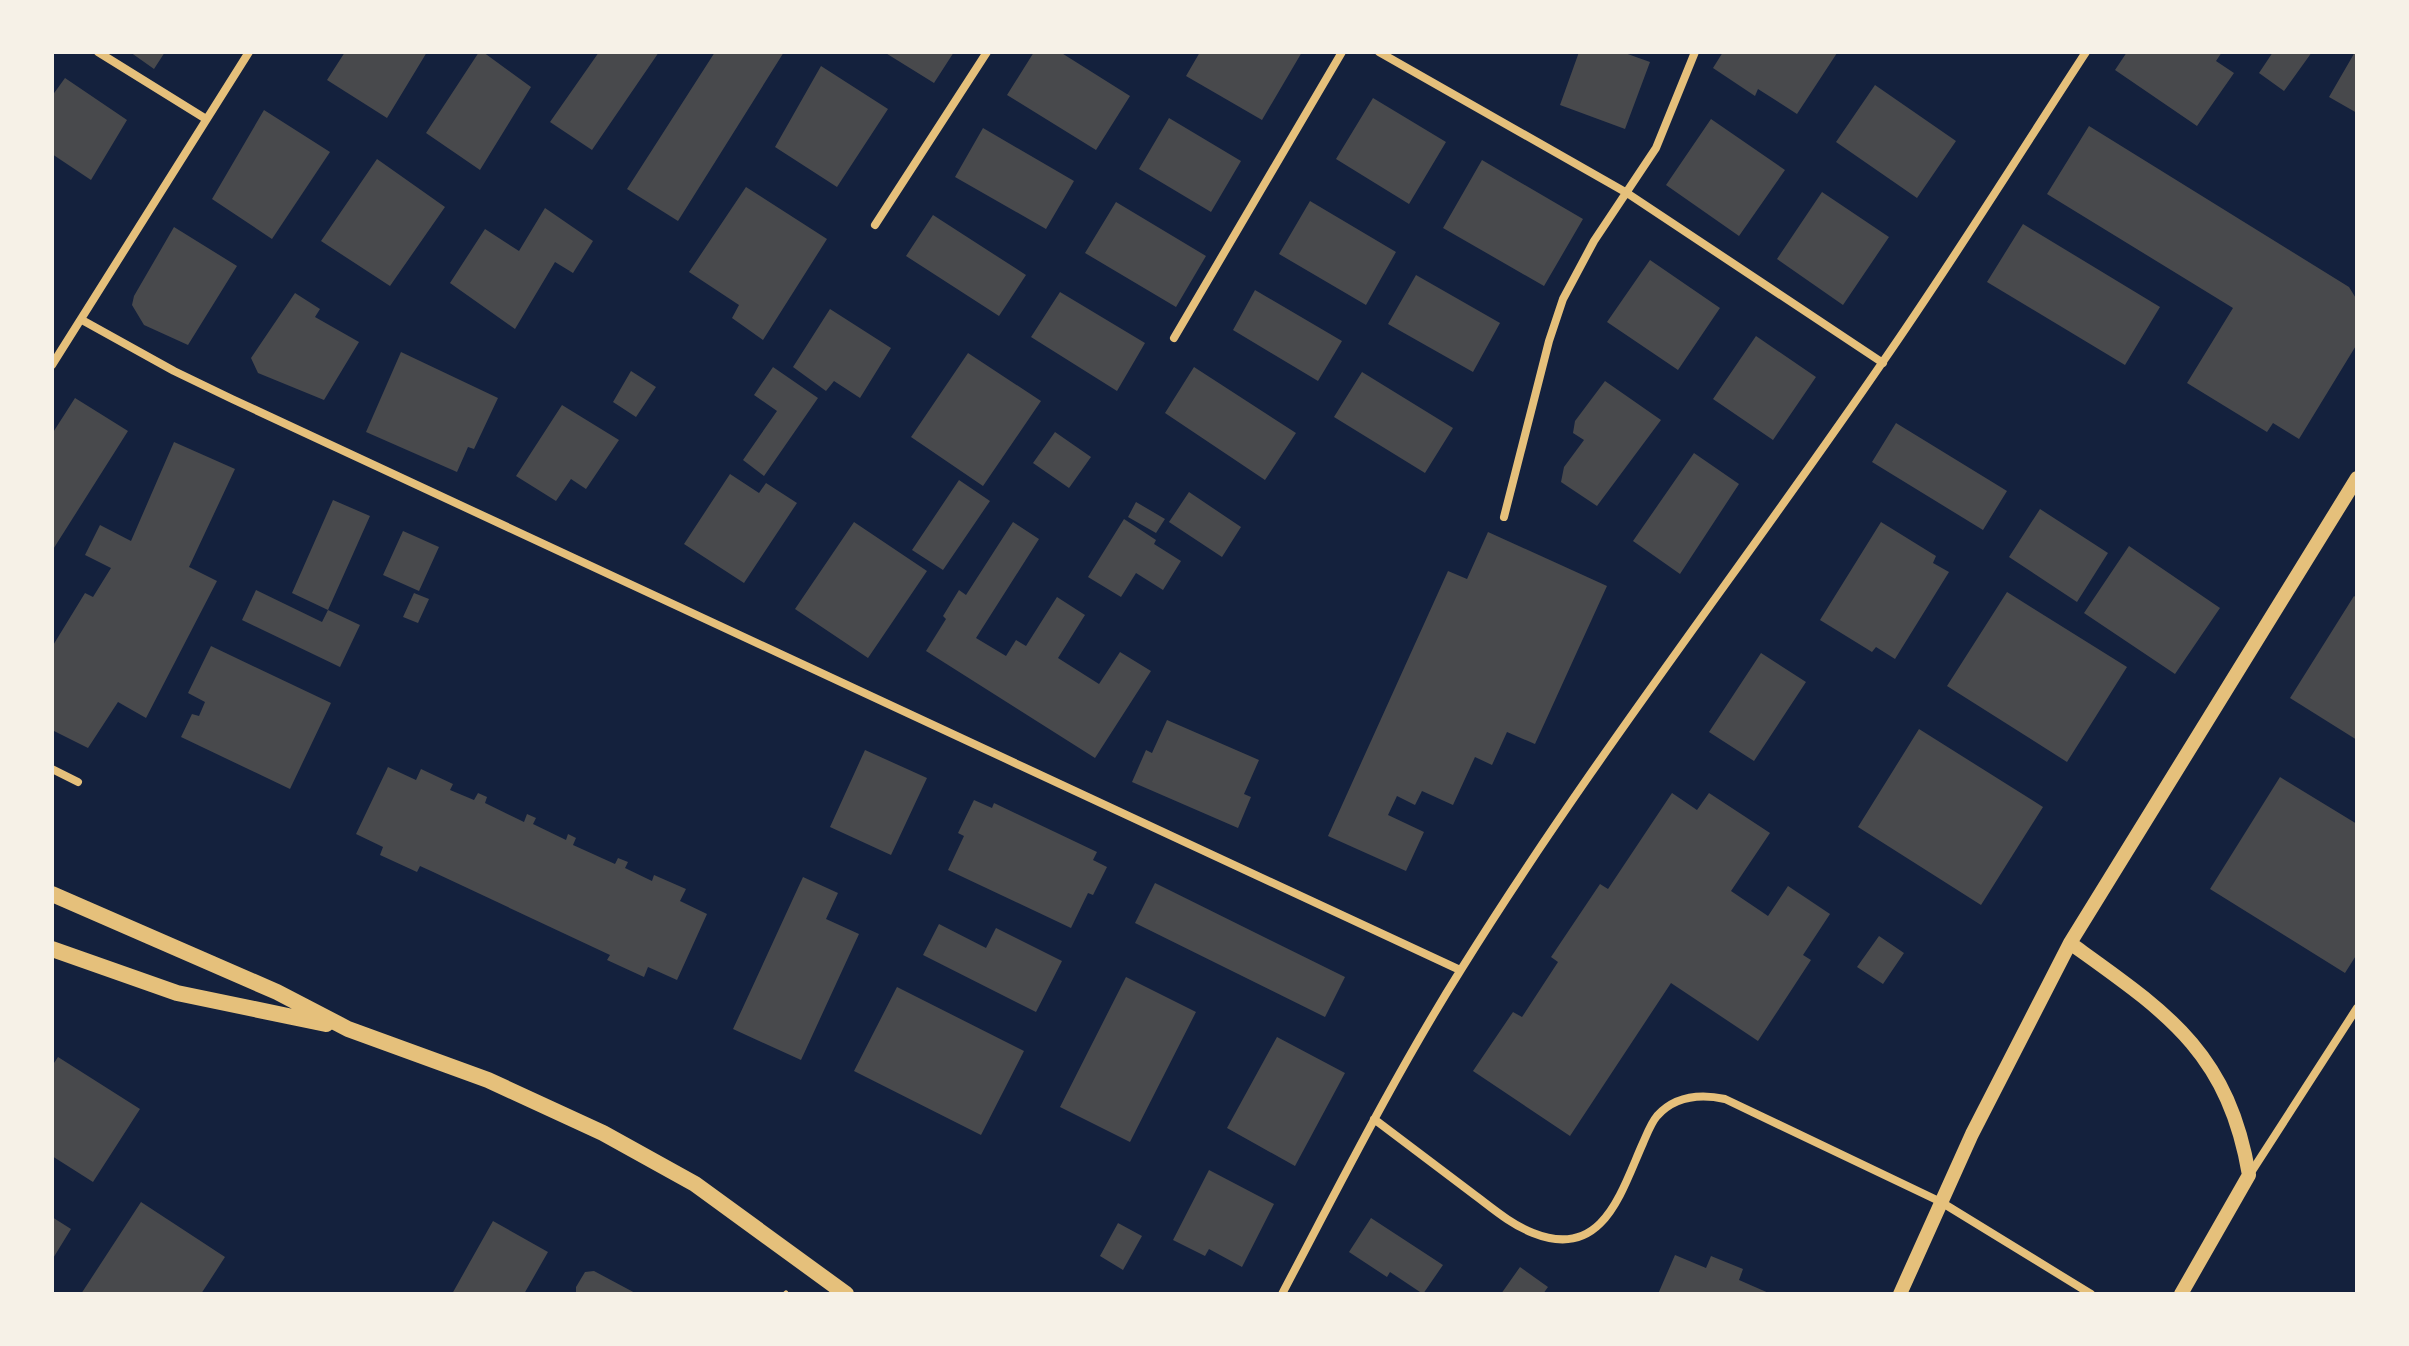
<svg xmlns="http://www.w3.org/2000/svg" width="2409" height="1346" font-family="'Varela Round',sans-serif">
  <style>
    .building { fill: #48494c }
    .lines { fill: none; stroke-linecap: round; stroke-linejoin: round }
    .path { stroke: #e5c07b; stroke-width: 5 }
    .minor { stroke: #e5c07b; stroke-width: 8 }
    .tertiary { stroke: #e5c07b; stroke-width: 14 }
    .secondary { stroke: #e5c07b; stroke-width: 16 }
  </style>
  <rect width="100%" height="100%" fill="#14213d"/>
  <path class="building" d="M130,52H165L154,69Z
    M345,52H427L387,118L327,80Z
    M479,52H483L531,87L480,170L426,133Z
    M599,52H659L592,150L550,122Z
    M715,52H784L678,221L627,189Z
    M884,52H954L934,83Z
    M1034,52H1060L1130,96L1096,150L1007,95Z
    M1200,52H1302L1262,120L1186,76Z
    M1579,52H1622L1650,62L1625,129L1560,105Z
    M1723,52H1836L1837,53L1797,114L1758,89L1755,96L1713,68Z
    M2127,52H2222L2216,61L2234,73L2197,126L2115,70Z
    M2273,52H2312L2284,91L2259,73Z
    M2355,52H2357V113L2329,97Z
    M821,66L888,109L837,187L775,147Z
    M65,78L127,120L91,180L52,154V96Z
    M1875,85L1956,141L1917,198L1836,142Z
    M1373,98L1446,142L1409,204L1336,159Z
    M264,110L330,152L272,239L212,199Z
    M1169,118L1241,161L1211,212L1139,169Z
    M1711,119L1785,170L1739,236L1666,185Z
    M2089,126L2349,287L2357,300V344L2299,439L2273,423L2267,432L2187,383L2233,308L2047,194Z
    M983,128L1074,181L1046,229L955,177Z
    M377,159L445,207L390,286L321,241Z
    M1482,160L1583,219L1544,286L1443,228Z
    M746,187L827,239L763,340L732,318L739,305L689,272Z
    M1822,192L1889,237L1843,305L1777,259Z
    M1310,201L1396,252L1366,305L1279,254Z
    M1116,202L1206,256L1176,307L1085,253Z
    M545,208L593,241L573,273L555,262L515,329L450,283L485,229L519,251Z
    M933,215L1026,275L999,316L906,256Z
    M2023,224L2160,307L2125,365L1987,282Z
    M174,227L237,266L188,345L144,325L132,305L134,296Z
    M1650,260L1720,308L1678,370L1607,322Z
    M1416,275L1500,323L1473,372L1388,324Z
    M1255,290L1342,341L1318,381L1233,330Z
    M1060,292L1145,343L1117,391L1031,337Z
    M295,293L320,309L315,317L359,342L324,400L258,373L251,358Z
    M830,309L891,348L860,398L834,381L826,391L793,367Z
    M1756,336L1816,377L1773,440L1713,399Z
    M401,352L498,398L474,449L468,447L457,472L366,432Z
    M968,353L1041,401L983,486L911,437Z
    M773,367L818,398L764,476L743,460L777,411L754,395Z
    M1194,367L1296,433L1265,480L1165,413Z
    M631,371L656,387L636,417L613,402Z
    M1362,372L1453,428L1425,473L1334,417Z
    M1605,381L1661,420L1597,506L1561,482L1564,467L1584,440L1573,433L1575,421Z
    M75,398L128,431L52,551V434Z
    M562,405L619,440L586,489L571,479L556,501L516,476Z
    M1896,423L2007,491L1983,530L1872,462Z
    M1055,432L1091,457L1069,488L1033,463Z
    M174,442L235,469L189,567L217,581L146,718L118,702L88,748L52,730V647L85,593L93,597L111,568L85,555L100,525L131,541Z
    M1694,453L1739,484L1680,574L1633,541Z
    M730,474L759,493L766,483L797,503L744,583L684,544Z
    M959,480L990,501L943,570L912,550Z
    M1189,492L1241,527L1222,557L1169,522Z
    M333,500L370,516L328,610L292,593Z
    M1136,502L1165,519L1156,533L1128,517Z
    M2040,509L2108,553L2077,602L2009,557Z
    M1124,519L1156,540L1154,544L1181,561L1163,590L1136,573L1121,597L1088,577Z
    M854,522L927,571L868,658L795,609Z
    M1013,522L1039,539L976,638L1006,656L1016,640L1026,646L1057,597L1085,615L1058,658L1099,684L1120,652L1151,671L1095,758L926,651L946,619L943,616L959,590L966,595Z
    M1881,522L1936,556L1933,563L1949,572L1895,659L1876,647L1872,652L1820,620Z
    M403,531L439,547L419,591L383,575Z
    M1488,532L1607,586L1535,744L1507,732L1492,765L1475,757L1453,805L1422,791L1415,805L1397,796L1388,815L1424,832L1406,871L1328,836L1448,571L1467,579Z
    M2129,546L2220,608L2175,674L2084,613Z
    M256,590L322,622L328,610L360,625L340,667L242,620Z
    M2007,592L2127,667L2067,762L1947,686Z
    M414,593L429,599L418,623L403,617Z
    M2354,596L2357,598V740L2290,698Z
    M211,646L331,703L290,789L181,737L192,714L199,716L205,702L188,693Z
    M1761,653L1806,682L1754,761L1709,732Z
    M1167,720L1259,760L1244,794L1251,797L1238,828L1132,782L1146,750L1152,753Z
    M1919,729L2043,807L1981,905L1858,827Z
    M865,750L927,778L891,855L830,827Z
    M388,767L416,780L421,769L453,784L450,790L474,800L478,793L487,797L485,803L524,822L527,814L536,818L533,824L566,840L568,834L576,838L573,845L615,864L618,858L628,862L625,868L652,881L654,875L686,889L680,901L707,914L677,980L648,967L644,977L607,960L610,955L431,871L420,866L417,872L380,855L383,847L356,834Z
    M2280,777L2357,824V954L2345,973L2210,889Z
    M1672,793L1697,810L1709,793L1770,833L1731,891L1768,916L1788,886L1830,914L1803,955L1811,960L1758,1041L1671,983L1570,1136L1473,1071L1513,1012L1522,1017L1558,962L1551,957L1600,884L1608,889Z
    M974,800L992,808L994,803L1097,852L1093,860L1107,867L1093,895L1088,893L1071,928L948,870L964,836L958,833Z
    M803,877L838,893L826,919L859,934L801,1060L733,1029Z
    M1155,883L1345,977L1325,1017L1135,923Z
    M939,924L986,948L996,928L1062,961L1036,1012L923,955Z
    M1879,936L1904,953L1883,984L1857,967Z
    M1126,977L1196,1012L1130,1142L1060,1107Z
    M897,987L1024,1051L981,1135L854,1071Z
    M1277,1037L1345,1073L1295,1166L1227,1128Z
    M58,1057L140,1109L93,1182L52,1156V1066Z
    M1209,1170L1274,1204L1242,1267L1209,1249L1205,1256L1173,1240Z
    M141,1202L225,1257L201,1294H81Z
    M52,1217L71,1229L52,1260Z
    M1371,1218L1443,1265L1423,1294L1390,1272L1387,1277L1349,1252Z
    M493,1221L548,1252L524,1294H452Z
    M1118,1223L1142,1236L1123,1270L1100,1256Z
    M1675,1255L1706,1268L1711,1256L1743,1269L1739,1280L1771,1294H1658Z
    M1520,1267L1548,1287L1543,1294H1501Z
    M594,1271L637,1294H576V1287L585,1272Z"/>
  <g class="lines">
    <path class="path" d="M785,1294L786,1293"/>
    <path class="minor" d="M98,52L206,119
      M1379,52L1627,193L1883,363
      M875,225L987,52
      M82,320L174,371L232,399L1460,970
      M1174,338L1342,52
      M52,365L249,52
      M1504,517L1549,341L1563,299L1594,241L1656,148L1695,52
      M52,769L78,782
      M1374,1119C1407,1144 1439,1168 1472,1193C1491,1207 1510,1224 1533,1233C1603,1261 1621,1192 1643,1143C1647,1134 1651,1123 1657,1116C1675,1096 1701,1094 1725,1099L1941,1202L2091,1294
      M2250,1174L2357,1008
      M1282,1294C1340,1184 1396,1073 1462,968C1592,759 1743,566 1882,363C1953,261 2018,156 2086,52"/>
    <path class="tertiary" d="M2070,943C2166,1012 2228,1051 2249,1175L2181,1294
      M1900,1294L1972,1134L2070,943L2357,478"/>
    <path class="secondary" d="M52,894L277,992L348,1029L488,1080L603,1133L695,1184L846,1294
      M52,949L177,993L326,1024"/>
  </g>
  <rect width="2409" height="1346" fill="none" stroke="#f6f1e7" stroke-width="108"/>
</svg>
